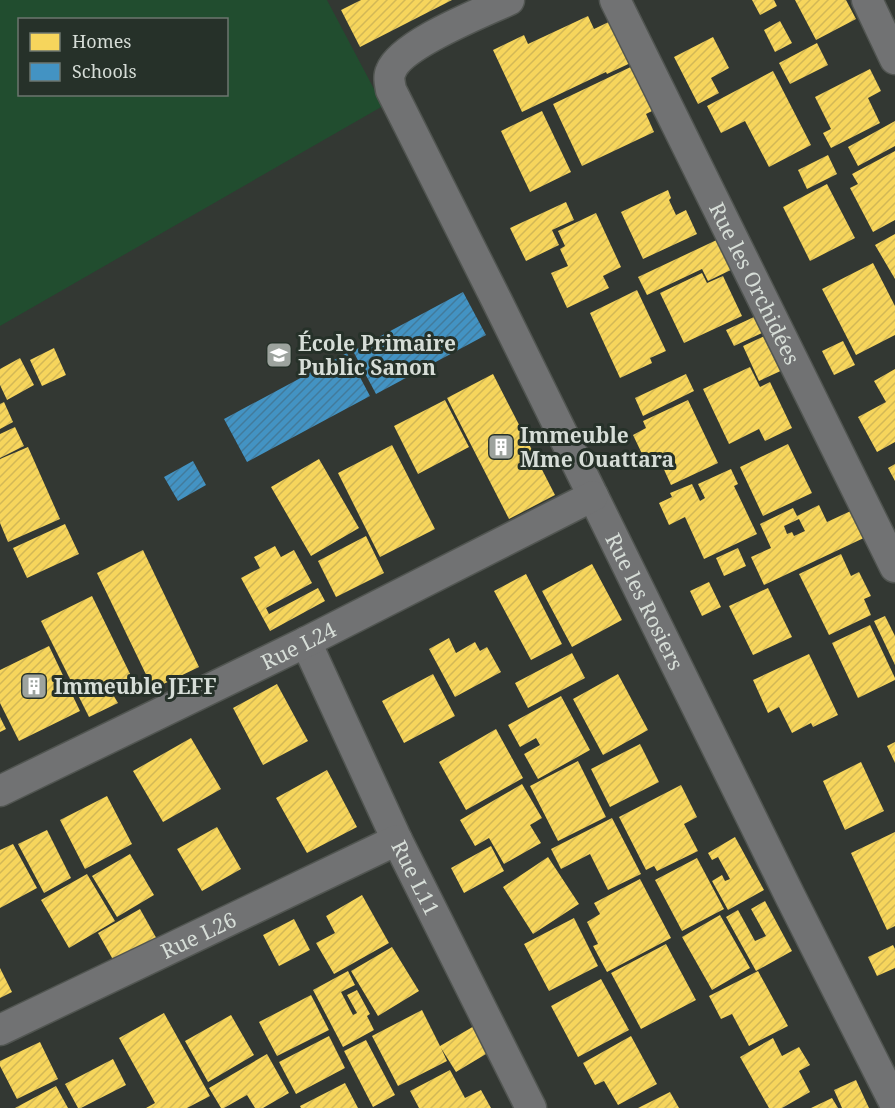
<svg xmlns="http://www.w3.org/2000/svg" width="895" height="1108" font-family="'Noto Serif',serif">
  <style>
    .grass { fill: #214d2f; fill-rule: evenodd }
    .homes { fill: url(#homes-hatch); fill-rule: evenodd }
    .schools { fill: url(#schools-hatch) }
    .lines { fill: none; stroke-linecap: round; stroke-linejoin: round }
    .street-casing { stroke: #515551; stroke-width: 33 }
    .street { stroke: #717273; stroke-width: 30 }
    .labels { text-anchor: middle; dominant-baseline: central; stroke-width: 6; stroke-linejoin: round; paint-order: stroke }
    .street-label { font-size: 21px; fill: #d6ddd7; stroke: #263129 }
    .poi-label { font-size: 21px; font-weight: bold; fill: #d6ddd7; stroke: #263129; text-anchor: start }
  </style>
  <defs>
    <pattern id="homes-hatch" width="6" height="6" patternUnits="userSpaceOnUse" patternTransform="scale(1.5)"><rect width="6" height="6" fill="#f6d55c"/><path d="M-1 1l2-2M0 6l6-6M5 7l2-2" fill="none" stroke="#d2b856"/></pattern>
    <pattern id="schools-hatch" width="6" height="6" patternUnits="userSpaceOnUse" patternTransform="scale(1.5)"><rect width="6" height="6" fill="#4393c3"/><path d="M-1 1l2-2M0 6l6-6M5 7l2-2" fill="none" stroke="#427b9c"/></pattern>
  </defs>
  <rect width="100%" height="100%" fill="#333833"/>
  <path class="grass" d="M0,0H327L383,106L0,326ZM20,20H226V94H20Z"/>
  <path class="homes" d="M361,0H452L360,47L341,10Z
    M752,0H774L777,6L760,15Z
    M795,0H846L856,19L816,40Z
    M588,16L594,29L617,18L637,60L607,74L606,72L522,112L493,50L524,35L528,44Z
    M780,21L792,43L775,52L764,30Z
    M713,37L729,68L711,78L719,93L698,104L674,57Z
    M817,43L828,65L790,84L779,63Z
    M637,64L647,98L652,111L646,114L654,132L582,166L553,104Z
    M870,69L881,91L868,98L880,123L831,148L823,133L831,129L815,97Z
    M773,71L811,145L769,167L745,121L721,133L707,106Z
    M542,111L571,172L530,192L501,131Z
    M895,121V146L858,166L848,147Z
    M895,151V220L873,232L850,188L858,184L852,174Z
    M828,155L837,174L807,189L798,170Z
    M827,184L855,238L810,261L783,207Z
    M668,190L671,198L669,200L676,215L686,210L697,234L643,259L621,212Z
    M566,202L574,220L552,230L559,245L526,261L510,228Z
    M596,213L621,267L603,276L609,288L567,308L551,273L568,266L560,249L565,246L558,231Z
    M895,234V279L875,245Z
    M723,237L737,267L708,281L702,269L647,295L638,277Z
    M873,263L895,306V335L856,355L822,289Z
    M702,273L707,283L723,276L742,316L684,343L660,293Z
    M637,290L666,351L650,358L652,363L620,378L590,313Z
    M754,317L762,333L734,346L726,330Z
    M769,334L785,369L759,381L743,346Z
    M843,341L855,365L834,375L822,351Z
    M54,348L66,375L42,386L30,360Z
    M20,358L34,385L7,400L0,385V369Z
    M750,367L760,387L770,382L792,428L765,441L759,429L729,444L703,389Z
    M895,369V442L877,452L858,417L886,402L874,381Z
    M493,374L555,495L509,519L447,398Z
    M686,374L694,391L643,416L635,398Z
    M445,400L469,447L418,474L394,426Z
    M688,400L718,463L671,485L656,452L644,458L633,435L646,428L643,421Z
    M4,402L13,422L0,429V404Z
    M15,427L24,446L0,458V434Z
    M788,444L812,493L763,516L740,467Z
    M392,445L435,529L380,557L338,473Z
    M28,447L60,519L8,542L0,523V459Z
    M319,459L359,528L311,556L271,487Z
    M895,464V481L888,468Z
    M731,469L738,484L734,486L757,534L704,559L685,517L669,525L659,503L672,497L670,493L692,484L700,501L705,498L698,484Z
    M819,505L827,522L855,509L868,536L764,585L751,557L771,548L760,524L793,508L797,516ZM799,519L805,531L794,536L792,532L787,534L784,526Z
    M65,524L79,554L27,578L13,548Z
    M366,536L384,573L336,597L318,561Z
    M275,546L281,557L294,550L312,583L266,608L269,614L318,588L325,601L270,631L241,578L260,568L254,557Z
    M738,548L746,566L724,576L716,558Z
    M143,550L199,667L153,689L97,573Z
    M841,554L851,576L859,572L871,596L864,599L871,615L829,635L799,574Z
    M592,564L622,620L572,647L542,591Z
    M526,574L562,644L531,660L494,591Z
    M709,582L721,607L702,616L690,591Z
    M768,588L792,637L753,655L729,606Z
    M92,596L134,682L112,693L118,703L89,717L41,621Z
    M885,616L895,636V665L874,621Z
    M870,625L895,678V680L858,698L832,643Z
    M449,638L456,653L475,642L480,651L487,647L501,672L455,697L429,649Z
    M49,646L80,711L19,741L0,703V670Z
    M572,653L585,678L528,708L515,683Z
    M809,654L838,715L813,727L811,723L792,733L779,707L768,713L753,680Z
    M433,674L455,716L404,743L382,701Z
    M618,674L648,730L603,755L573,699Z
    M277,684L308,741L263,765L233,708Z
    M561,696L590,750L538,779L524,754L540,745L536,738L520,747L508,725Z
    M0,717L6,729L0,732Z
    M496,729L523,778L466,810L439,762Z
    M191,738L221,789L163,822L133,771Z
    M895,742V763L887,746Z
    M640,744L659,782L610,807L591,769Z
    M578,761L606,817L558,841L530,786Z
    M861,762L884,811L845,830L823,781Z
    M327,770L357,827L307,853L276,798Z
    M522,784L542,818L530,825L541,843L504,864L489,838L475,846L460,820Z
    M681,785L697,817L684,824L698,851L657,871L654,866L646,870L619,817Z
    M107,796L132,844L85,869L60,820Z
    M612,818L641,874L608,890L590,854L561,869L551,849Z
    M217,827L241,869L202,891L177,849Z
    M47,830L71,878L44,893L18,844Z
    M895,832V926L887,930L851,853Z
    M735,837L764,890L728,910L712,881L722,875L725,881L730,879L718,857L712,860L708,853Z
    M13,844L37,888L0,908V850Z
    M491,846L504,871L464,893L451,868Z
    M130,854L154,895L117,917L92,876Z
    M548,857L579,904L533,934L503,887Z
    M697,858L724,909L682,931L655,880Z
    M87,874L115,921L69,948L41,900Z
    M640,879L671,938L607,972L593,946L598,944L587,922L600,914L594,903Z
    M362,895L389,943L334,974L316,943L335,933L326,916Z
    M765,901L792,951L756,971L726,917L738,910L755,941L766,936L751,909Z
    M140,909L158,941L116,965L98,933Z
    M720,915L750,968L712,990L682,937Z
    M574,918L598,966L549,991L524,944Z
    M294,919L310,950L279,966L263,935Z
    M666,944L696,1000L641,1029L611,973Z
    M893,945L895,949V968L877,976L868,957Z
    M392,947L419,991L378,1016L351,971Z
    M0,968L12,992L0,998Z
    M348,971L355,985L341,992L353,1015L357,1013L347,995L357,990L370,1014L367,1016L374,1030L343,1047L313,990Z
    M758,971L788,1026L749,1046L732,1014L721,1019L709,996Z
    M601,979L629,1030L578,1057L551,1006Z
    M311,995L329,1030L277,1056L259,1022Z
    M422,1010L440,1046L481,1022L496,1048L456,1072L441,1048L447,1061L398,1086L372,1036Z
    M164,1013L210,1096L187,1108H146L155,1103L119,1038Z
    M231,1015L254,1055L208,1082L185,1041Z
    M329,1036L345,1068L296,1094L279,1062Z
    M631,1036L657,1084L618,1105L604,1081L595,1085L583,1063Z
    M773,1038L782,1056L799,1047L810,1065L799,1071L810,1092L782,1108H769L740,1057Z
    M366,1040L395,1095L373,1107L344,1051Z
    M40,1042L58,1079L17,1099L0,1066V1061Z
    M267,1054L289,1093L263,1108H255L247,1095L224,1108H221L209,1088Z
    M113,1059L126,1085L81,1108H78L65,1084Z
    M450,1070L465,1098L481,1090L491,1108H419L410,1091Z
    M856,1080L869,1108H842L834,1090Z
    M345,1083L358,1108H301L300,1106Z
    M56,1086L68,1108H15Z
    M670,1092L679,1108H638Z
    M832,1098L838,1108H811Z"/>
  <path class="schools" d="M463,292L486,335L376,394L353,351Z
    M347,353L370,396L247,462L224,419Z
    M193,461L206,485L178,501L164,477Z"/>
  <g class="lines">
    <defs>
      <g id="street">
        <path id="s1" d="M509,0C481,13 401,44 391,71C388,77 390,84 391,90L497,301L790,896L895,1104"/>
        <path id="s2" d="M615,0L895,567"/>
        <path d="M867,0L895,59"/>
        <path id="s3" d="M306,642L397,840L531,1108"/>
        <path id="s4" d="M0,791L306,642L593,496"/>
        <path id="s5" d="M0,1030L397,840"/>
      </g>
    </defs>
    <use href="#street" class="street-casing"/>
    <use href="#street" class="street"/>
  </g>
  <defs>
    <symbol id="school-square" viewBox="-11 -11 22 22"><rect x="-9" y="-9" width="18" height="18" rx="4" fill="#9da39e" stroke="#263129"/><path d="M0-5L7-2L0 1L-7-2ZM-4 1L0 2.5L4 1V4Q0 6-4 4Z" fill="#fff"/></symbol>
    <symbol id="building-square" viewBox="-11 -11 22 22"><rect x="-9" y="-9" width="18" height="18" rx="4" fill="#9da39e" stroke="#263129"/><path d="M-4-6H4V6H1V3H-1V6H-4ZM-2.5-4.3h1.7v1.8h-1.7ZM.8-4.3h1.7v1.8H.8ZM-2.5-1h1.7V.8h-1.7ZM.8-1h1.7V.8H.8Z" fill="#fff"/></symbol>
  </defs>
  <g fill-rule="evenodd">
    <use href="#school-square" x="264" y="340" width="30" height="30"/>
    <use href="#building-square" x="486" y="432" width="30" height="30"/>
    <use href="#building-square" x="19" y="671" width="30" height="30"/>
  </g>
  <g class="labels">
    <g class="street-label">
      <text stroke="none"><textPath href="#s2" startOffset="316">Rue les Orchidées</textPath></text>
      <text stroke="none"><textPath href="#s1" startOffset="730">Rue les Rosiers</textPath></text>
      <text stroke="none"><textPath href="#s4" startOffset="332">Rue L24</textPath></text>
      <text stroke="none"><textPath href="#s3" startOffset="260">Rue L11</textPath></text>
      <text stroke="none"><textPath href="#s5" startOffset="220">Rue L26</textPath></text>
    </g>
    <g class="poi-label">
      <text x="298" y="343">École Primaire<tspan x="298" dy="24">Public Sanon</tspan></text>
      <text x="520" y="435">Immeuble<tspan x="520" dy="24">Mme Ouattara</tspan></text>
      <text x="54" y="686">Immeuble JEFF</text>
    </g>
  </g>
  <rect x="18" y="18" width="210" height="78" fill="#263129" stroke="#6c766f" stroke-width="1.5"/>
  <rect x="30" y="33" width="30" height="18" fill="#f6d55c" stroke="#6c766f" stroke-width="1.5"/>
  <text x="72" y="48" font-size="18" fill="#d6ddd7">Homes</text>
  <rect x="30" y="63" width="30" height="18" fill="#4393c3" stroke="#6c766f" stroke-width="1.5"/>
  <text x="72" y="78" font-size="18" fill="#d6ddd7">Schools</text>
</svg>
